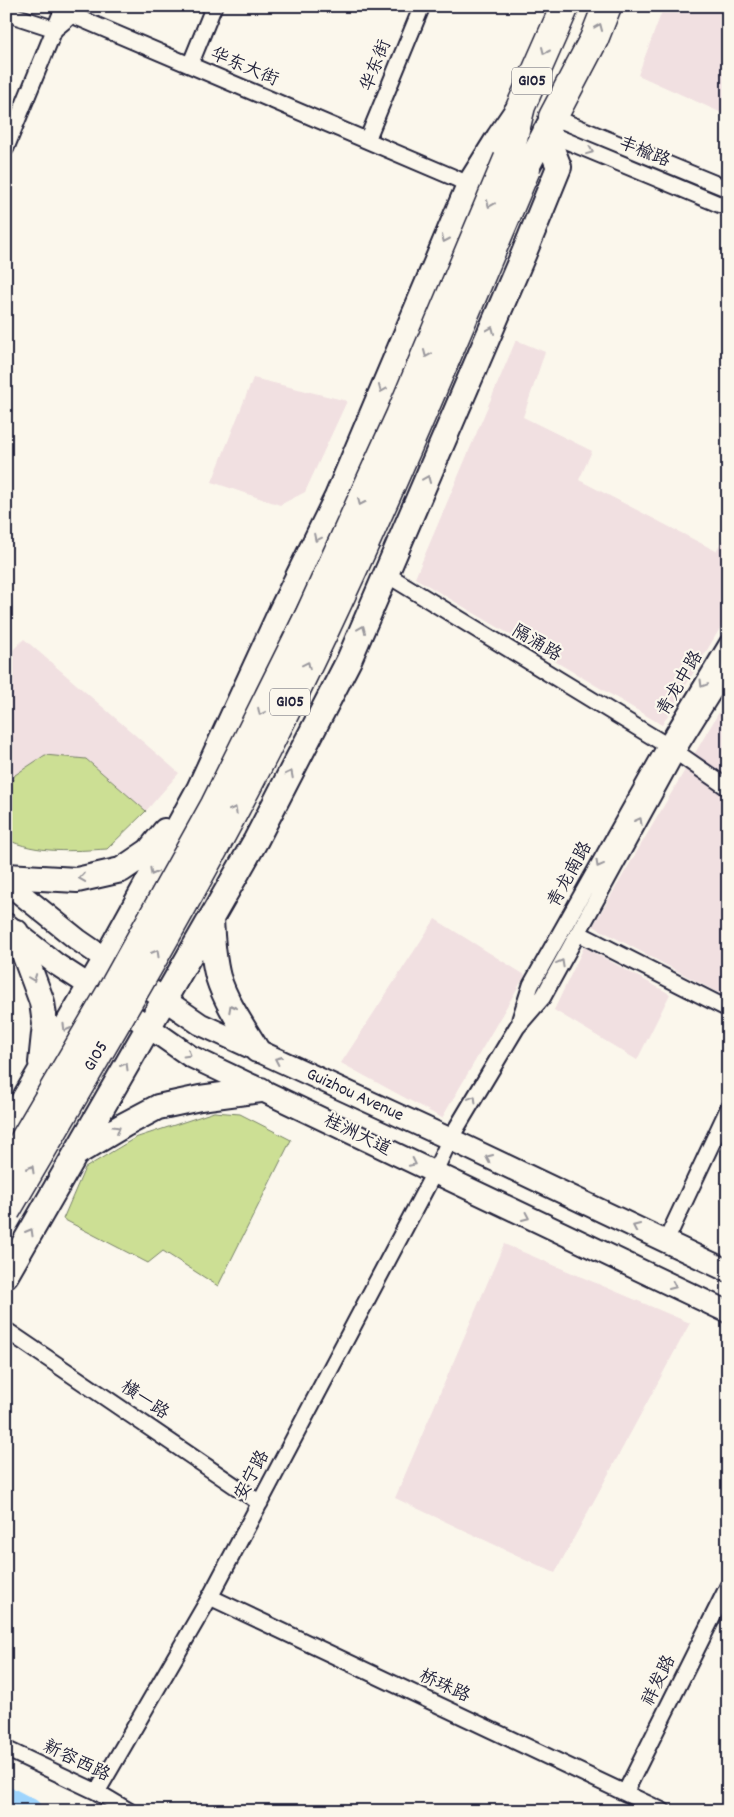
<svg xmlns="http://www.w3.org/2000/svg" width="734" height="1817" font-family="Dekko,'LXGW WenKai TC',sans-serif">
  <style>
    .built { fill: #f1e0e1 }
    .green { fill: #ccdf94; stroke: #778068 }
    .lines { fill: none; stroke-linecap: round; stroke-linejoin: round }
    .river { stroke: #9ed4fd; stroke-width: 26 }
    .street-casing { stroke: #22223b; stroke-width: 19 }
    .secondary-casing { stroke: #22223b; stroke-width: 25 }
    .primary-casing { stroke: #22223b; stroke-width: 28 }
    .highway-casing { stroke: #22223b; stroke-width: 31 }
    .street { stroke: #fbf7ec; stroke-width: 15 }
    .secondary { stroke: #fbf7ec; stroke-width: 21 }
    .primary { stroke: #fbf7ec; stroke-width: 24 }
    .highway { stroke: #fbf7ec; stroke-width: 28 }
    .highway-bridge-casing { stroke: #22223b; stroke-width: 31; stroke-linecap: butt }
    .highway-bridge { stroke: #fbf7ec; stroke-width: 28 }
    .oneway { stroke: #99979c }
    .labels { text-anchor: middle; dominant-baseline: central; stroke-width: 4.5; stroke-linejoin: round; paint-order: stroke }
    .shield { fill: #fbf7ec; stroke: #636270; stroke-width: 1 }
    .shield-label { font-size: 16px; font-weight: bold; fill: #22223b }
    .street-label { font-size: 18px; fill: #22223b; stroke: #fbf7ec }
  </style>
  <rect width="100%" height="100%" fill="#fbf7ec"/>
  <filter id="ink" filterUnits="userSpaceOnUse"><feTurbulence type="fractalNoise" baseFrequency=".02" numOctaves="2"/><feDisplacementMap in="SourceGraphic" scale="10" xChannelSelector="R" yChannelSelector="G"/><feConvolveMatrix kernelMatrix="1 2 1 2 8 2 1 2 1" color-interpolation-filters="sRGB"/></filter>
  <g filter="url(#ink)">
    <path class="built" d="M664,6H728V105L724,114L638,75Z
      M516,340L545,352L523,417L592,451L579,480L716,551L728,532V615L662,725L415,578Z
      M253,378L347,401L305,492L280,505L212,482Z
      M24,639L179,773L146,811L86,759L15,775L6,794V657Z
      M728,697V998L593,926Z
      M435,919L525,975L442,1118L341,1063Z
      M584,947L670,994L637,1060L554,1010Z
      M504,1244L690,1323L555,1573L395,1498Z"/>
    <path class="green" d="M45,755L86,759L146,811L107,849C74,851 36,854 6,839V794L15,775Z
      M214,1112L240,1114L291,1140L218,1286L163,1251L148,1263L63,1219L85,1168L135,1138Z"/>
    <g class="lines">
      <path class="river" d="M6,1799L29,1811"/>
      <defs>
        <path id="street" d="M6,13L55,29L72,15L455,178L469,185
          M190,65L214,6
          M553,117L728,189
          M545,132L728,208
          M367,140L422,6
          M6,148L64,6
          M386,574L666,745L728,788
          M578,933L728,1009
          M520,1019L531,985L666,745L728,642
          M666,1241L728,1109
          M6,1330L260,1503
          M210,1597L663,1811
          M6,1749L97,1792L129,1811
          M97,1792L210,1597L434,1173L450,1139L517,1027L543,997L682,743L728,669
          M625,1793L728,1586"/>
        <g id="secondary">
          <path id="s1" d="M6,882L78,940L200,1024L450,1139L728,1271"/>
          <path d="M6,924L56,964L90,986L190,1056L728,1312"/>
        </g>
        <path id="primary" d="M526,169L550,123
          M6,876L77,880L121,870L149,851L165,831
          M211,919C212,939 213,958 218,977C226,1003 243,1027 257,1050
          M16,932L42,1002L45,1024L41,1063
          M6,1130L105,960L199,789L281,611L337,497L469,185L499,137L518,109
          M77,1153L124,1125L158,1107L200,1098L261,1090
          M6,1275L256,840L349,660L524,253L559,167L545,132"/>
        <path id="highway" d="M553,117L594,39L607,6
          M508,159L521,106L565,6"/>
      </defs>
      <use href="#street" class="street-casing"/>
      <use href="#secondary" class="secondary-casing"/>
      <use href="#primary" class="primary-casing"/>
      <use href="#highway" class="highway-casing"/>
      <use href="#street" class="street"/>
      <use href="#secondary" class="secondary"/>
      <use href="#primary" class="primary"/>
      <use href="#highway" class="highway"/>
      <defs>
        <g id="highway-bridge">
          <path d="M6,1171L115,985L215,805L309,616L400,416L508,159"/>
          <path id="s2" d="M6,1211C95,1059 185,908 265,752C362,562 443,365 526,169"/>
        </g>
      </defs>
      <use href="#highway-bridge" class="highway-bridge-casing"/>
      <use href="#highway-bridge" class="highway-bridge"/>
    </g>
    <defs><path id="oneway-chevron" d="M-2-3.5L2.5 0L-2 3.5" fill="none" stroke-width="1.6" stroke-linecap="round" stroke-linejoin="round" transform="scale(1.25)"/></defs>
    <g class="oneway">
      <use href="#oneway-chevron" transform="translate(599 27) rotate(-67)"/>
      <use href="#oneway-chevron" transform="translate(545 51) rotate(114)"/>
      <use href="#oneway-chevron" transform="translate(590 151) rotate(22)"/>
      <use href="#oneway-chevron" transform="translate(490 204) rotate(113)"/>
      <use href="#oneway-chevron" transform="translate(445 239) rotate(114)"/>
      <use href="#oneway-chevron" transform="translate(491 330) rotate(-67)"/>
      <use href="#oneway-chevron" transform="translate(427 354) rotate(113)"/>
      <use href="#oneway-chevron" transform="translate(382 389) rotate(113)"/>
      <use href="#oneway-chevron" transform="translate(427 479) rotate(-67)"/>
      <use href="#oneway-chevron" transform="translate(361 502) rotate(114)"/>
      <use href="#oneway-chevron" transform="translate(317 538) rotate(116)"/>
      <use href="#oneway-chevron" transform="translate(362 629) rotate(-67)"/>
      <use href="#oneway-chevron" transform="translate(307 665) rotate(-64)"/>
      <use href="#oneway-chevron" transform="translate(703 684) rotate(121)"/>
      <use href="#oneway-chevron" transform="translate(261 712) rotate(116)"/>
      <use href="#oneway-chevron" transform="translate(290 774) rotate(-63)"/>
      <use href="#oneway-chevron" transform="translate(234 810) rotate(-62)"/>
      <use href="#oneway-chevron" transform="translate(639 821) rotate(-61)"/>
      <use href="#oneway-chevron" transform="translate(599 864) rotate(119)"/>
      <use href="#oneway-chevron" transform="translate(153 872) rotate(119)"/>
      <use href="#oneway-chevron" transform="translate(82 878) rotate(171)"/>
      <use href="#oneway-chevron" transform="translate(156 953) rotate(-60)"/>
      <use href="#oneway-chevron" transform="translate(561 963) rotate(-61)"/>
      <use href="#oneway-chevron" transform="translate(33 978) rotate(69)"/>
      <use href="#oneway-chevron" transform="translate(232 1008) rotate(-118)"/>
      <use href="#oneway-chevron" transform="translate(66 1028) rotate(120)"/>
      <use href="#oneway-chevron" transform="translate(188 1054) rotate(31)"/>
      <use href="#oneway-chevron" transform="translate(278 1060) rotate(-155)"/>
      <use href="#oneway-chevron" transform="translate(125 1066) rotate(-60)"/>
      <use href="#oneway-chevron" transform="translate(473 1099) rotate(-59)"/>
      <use href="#oneway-chevron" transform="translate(117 1129) rotate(-31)"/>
      <use href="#oneway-chevron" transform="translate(489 1158) rotate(-155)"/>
      <use href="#oneway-chevron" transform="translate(413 1163) rotate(26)"/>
      <use href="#oneway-chevron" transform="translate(31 1169) rotate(-60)"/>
      <use href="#oneway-chevron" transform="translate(526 1217) rotate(25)"/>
      <use href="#oneway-chevron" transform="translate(636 1227) rotate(-155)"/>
      <use href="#oneway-chevron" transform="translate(30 1232) rotate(-60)"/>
      <use href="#oneway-chevron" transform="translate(673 1286) rotate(25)"/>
    </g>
  </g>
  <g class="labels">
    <g class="shield">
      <rect x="512" y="67.5" width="40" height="27" rx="4"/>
      <rect x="270" y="688.5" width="40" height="27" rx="4"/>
    </g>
    <g class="shield-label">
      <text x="532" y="81">G105</text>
      <text x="290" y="702">G105</text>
    </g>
    <g class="street-label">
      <text transform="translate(377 66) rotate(-68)">华东街</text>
      <text transform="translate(244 68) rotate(23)">华东大街</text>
      <text transform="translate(644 153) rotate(22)">丰榆路</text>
      <text transform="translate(536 644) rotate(31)">隔涌路</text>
      <text transform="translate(681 684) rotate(-59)">青龙中路</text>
      <text transform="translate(571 875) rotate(-61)">青龙南路</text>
      <text stroke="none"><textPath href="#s2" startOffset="179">G105</textPath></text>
      <text stroke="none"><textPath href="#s1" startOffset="411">Guizhou Avenue</textPath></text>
      <text transform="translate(357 1136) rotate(26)">桂洲大道</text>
      <text transform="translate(144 1401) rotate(34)">横一路</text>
      <text transform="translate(253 1476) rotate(-62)">安宁路</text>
      <text transform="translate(660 1681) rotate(-64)">祥发路</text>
      <text transform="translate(444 1687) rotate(25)">桥珠路</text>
      <text transform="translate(76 1762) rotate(26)">新容西路</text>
    </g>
  </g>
  <rect width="734" height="1817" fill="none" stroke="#fbf7ec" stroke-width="25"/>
  <rect x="12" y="12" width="709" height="1792" fill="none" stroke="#22223b" stroke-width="2" filter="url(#ink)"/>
</svg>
